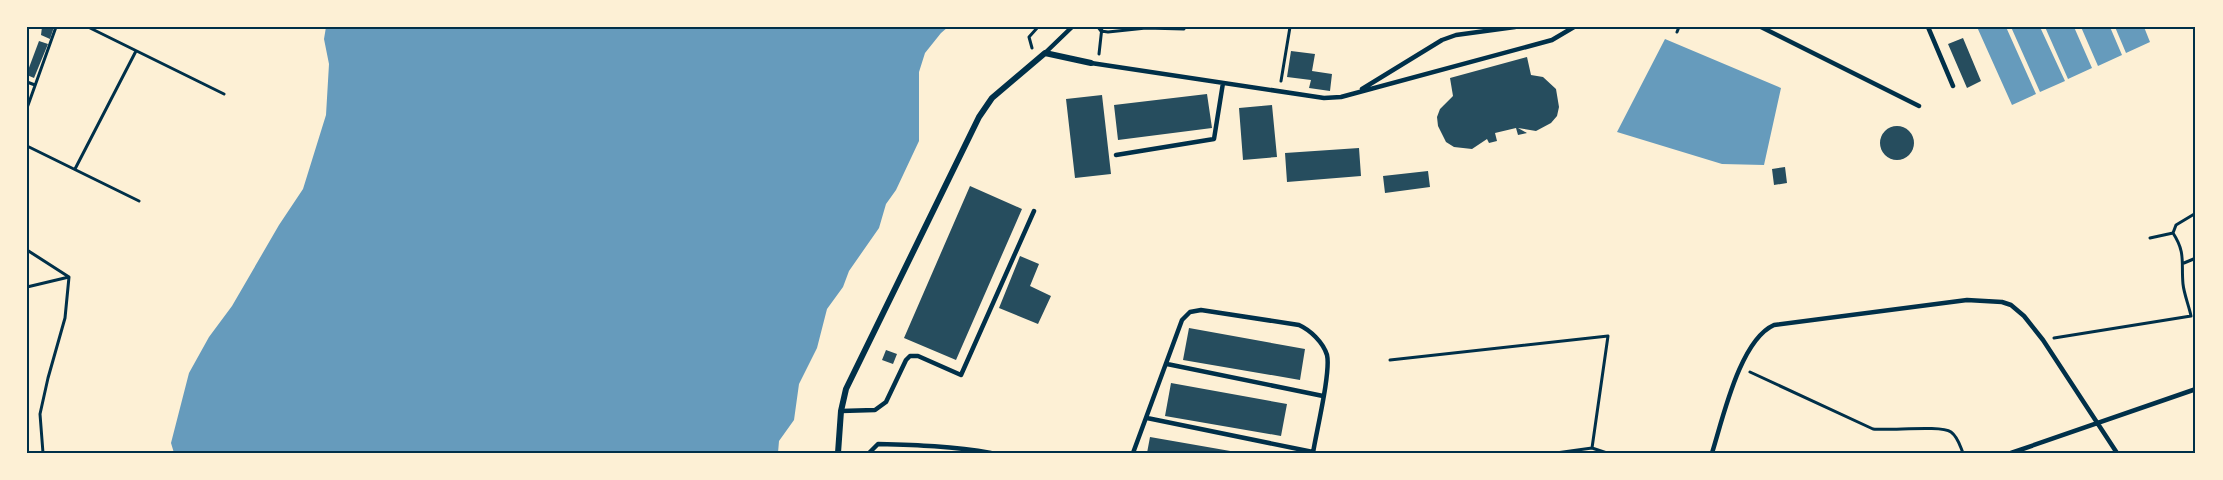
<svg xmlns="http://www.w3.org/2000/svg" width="2223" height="480" font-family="'Roboto Condensed',sans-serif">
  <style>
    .water { fill: #669bbc }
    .building { fill: #264d5e }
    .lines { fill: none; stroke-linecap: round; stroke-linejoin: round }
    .path { stroke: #003049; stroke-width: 3 }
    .service { stroke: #003049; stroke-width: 4.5 }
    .minor { stroke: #003049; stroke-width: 6 }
    .neatline { fill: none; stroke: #003049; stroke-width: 2 }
  </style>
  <rect width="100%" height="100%" fill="#fdf0d5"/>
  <path class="water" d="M326,27H948L941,33L925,53L919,72V141L896,190L886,204L879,228L849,271L843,287L827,309L817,348L799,384L794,420L779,441L778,453H174L171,443L189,373L209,337L232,306L279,225L303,189L326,115L329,64L324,39Z
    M1977,27H2006L2036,94L2012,105Z
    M2011,27H2040L2065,81L2040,92Z
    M2045,27H2074L2092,68L2068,79Z
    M2081,27H2110L2122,55L2098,66Z
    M2115,27H2144L2150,42L2126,53Z
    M1665,39L1781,88L1764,165L1722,164L1617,132Z"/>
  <path class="building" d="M42,27H54L50,39L41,35Z
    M1963,38L1981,81L1967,88L1948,44Z
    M39,41L48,44L34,78L27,75V73Z
    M1291,51L1315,54L1312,71L1332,74L1330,91L1309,88L1311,80L1287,77Z
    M1527,57L1531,75L1543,77L1556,89L1559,107L1557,116L1551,123L1536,131L1518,128L1527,133L1518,135L1516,128L1495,133L1497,141L1489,143L1487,139L1472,149L1454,147L1446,142L1438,126L1437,117L1440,109L1453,96L1450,78Z
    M1207,94L1212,128L1118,140L1114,105Z
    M1102,95L1111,174L1075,178L1066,99Z
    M1272,105L1277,157L1243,160L1239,108Z
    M1880 143a17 17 0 1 1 34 0a17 17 0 1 1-34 0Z
    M1359,148L1361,176L1287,182L1285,153Z
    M1785,167L1787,183L1774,185L1772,169Z
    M1428,171L1430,187L1385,193L1383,176Z
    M970,186L1022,209L956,360L904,338Z
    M1020,256L1039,264L1030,286L1051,296L1038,324L999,308Z
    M1189,328L1305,349L1300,380L1183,360Z
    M886,350L897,354L893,364L882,360Z
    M1171,383L1287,404L1281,436L1165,416Z
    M1150,437L1236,452V453H1147Z"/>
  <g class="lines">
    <path class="path" d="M88,27L224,94
      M1098,27L1101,31L1108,32L1146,28L1184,29L1183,27
      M1677,32L1679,27
      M1032,48L1029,37L1038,27
      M1099,54L1102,27
      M1281,81L1290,27
      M27,82L35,85
      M27,108L56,27
      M27,146L139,201
      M75,169L136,51
      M2150,238L2173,233
      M27,250L69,277L65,318L48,378L40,414L43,453
      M2184,263L2196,258
      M27,287L69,277
      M2054,338L2191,316C2189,306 2184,294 2183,284C2181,262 2186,253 2173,233L2176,225L2196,213
      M1390,360L1608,336L1592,448
      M1750,372L1873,429C1890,431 1941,425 1951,432C1958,437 1960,446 1963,453
      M1556,453L1592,448L1607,453"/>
    <path class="service" d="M1761,27L1919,106
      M1928,27L1953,86
      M1045,53L1072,27
      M1091,63L1324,98L1341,97L1552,40L1574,27
      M1362,89L1442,40L1456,35L1515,27
      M1116,155L1214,139L1223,83
      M1167,364L1323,396
      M841,411L875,410L886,402L906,360L910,356H918L961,375L1034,211
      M1147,418L1313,452
      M869,453L878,444C916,445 953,446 991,453
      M1133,453L1182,320L1190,312L1201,310L1299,325C1310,330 1323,342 1327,355C1331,372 1316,433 1313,453
      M1712,453C1723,418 1740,340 1774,325L1967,300L2002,302L2011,305L2024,316L2043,340L2117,453
      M2011,453L2196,389"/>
    <path class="minor" d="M838,453L841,411L846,389L979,117L992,98L1045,53L1091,63"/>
  </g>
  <rect width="2223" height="480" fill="none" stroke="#fdf0d5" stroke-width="57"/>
  <rect x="28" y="28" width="2166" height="424" class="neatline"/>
</svg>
